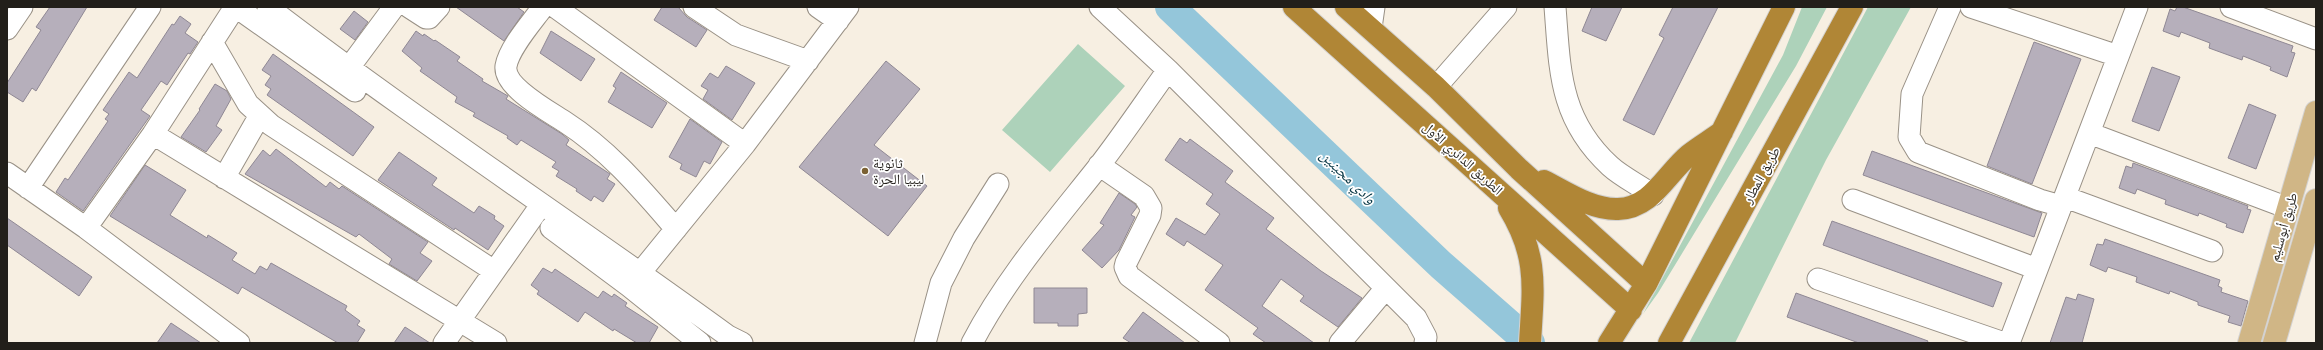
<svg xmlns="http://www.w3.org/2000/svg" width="2323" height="350" font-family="Raleway,'Noto Naskh Arabic',sans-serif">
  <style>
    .green { fill: #add2ba }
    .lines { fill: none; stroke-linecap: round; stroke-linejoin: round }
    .river { stroke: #94c6da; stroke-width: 30 }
    .building { fill: #b6afbb; stroke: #8f8894 }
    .minor-casing { stroke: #999186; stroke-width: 23 }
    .major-casing { stroke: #d3d2d1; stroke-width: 24 }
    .highway-casing { stroke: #d3d2d1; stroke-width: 24 }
    .minor { stroke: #fff; stroke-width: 21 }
    .major { stroke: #d0b686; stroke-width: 22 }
    .highway { stroke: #b08636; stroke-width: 22 }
    .poi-dot { fill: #7b6133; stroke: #fff; stroke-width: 1.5 }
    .labels { text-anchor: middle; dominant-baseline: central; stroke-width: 3.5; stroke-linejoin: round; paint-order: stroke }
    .street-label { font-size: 14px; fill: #221f1a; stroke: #fff }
    .poi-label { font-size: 14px; fill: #221f1a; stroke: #fff; text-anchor: start }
    .water-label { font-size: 15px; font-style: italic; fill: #093846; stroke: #fff }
  </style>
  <rect width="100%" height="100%" fill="#f7efe2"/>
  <path class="green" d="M1802,7H1827L1796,66L1658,293L1643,314L1783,55Z
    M1868,7H1911L1826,160L1735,343H1689Z
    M1078,44L1125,86L1050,172L1002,130Z"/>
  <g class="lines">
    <path class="river" d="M1170,7L1441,265L1530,343"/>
  </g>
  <path class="building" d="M50,7H87L36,91L32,88L23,102L7,92V83L41,30L36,27Z
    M456,7H517L524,12L504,41Z
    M662,7H678L687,17L707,30L696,47L654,20Z
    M1592,7H1622L1606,41L1582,31Z
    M1673,7H1718L1654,135L1623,120L1664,38L1659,35Z
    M2177,7H2183L2293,46L2291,52L2295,53L2287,77L2270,70L2271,67L2243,56L2242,60L2209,48L2210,43L2181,32L2179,37L2163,31L2170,9L2175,11Z
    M354,11L368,22L355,40L340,29Z
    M180,16L191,24L185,33L198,42L190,54L188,53L167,85L161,81L141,110L150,116L83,211L56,192L65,178L68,180L108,121L105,119L109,114L103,110L129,72L137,78L172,24L174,25Z
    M416,31L423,36L424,34L434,41L435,40L460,57L457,61L483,79L482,81L508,96L506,99L562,134L569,140L566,145L607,172L610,174L607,179L615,184L603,202L594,196L591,201L576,191L577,189L556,176L559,171L552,167L556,162L521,140L517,145L507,138L508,136L473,116L475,113L455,102L457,97L420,71L422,68L402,51Z
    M551,31L595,59L581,81L540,53Z
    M2034,42L2081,59L2032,184L1987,166Z
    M273,54L374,127L353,156L267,95L271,89L265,85L271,76L262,70Z
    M886,61L920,89L874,145L927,186L888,236L799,167Z
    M726,66L755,83L732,120L703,99L708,90L701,86L710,73L718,78Z
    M2152,67L2180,77L2159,131L2132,121Z
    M621,72L667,103L652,128L608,102L616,88L613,86Z
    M215,84L227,91L231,99L216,126L222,130L206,152L181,137L200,110L199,109Z
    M2249,104L2276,115L2256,169L2228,158Z
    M690,119L722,142L710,164L704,161L696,177L680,169L682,164L669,157Z
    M1180,138L1187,143L1190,139L1233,171L1225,182L1274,218L1266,229L1321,271L1362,298L1338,327L1300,301L1304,296L1281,279L1262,306L1314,343H1266L1253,334L1258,328L1205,290L1223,265L1187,241L1184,246L1166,234L1176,218L1205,235L1220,214L1206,204L1213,194L1165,160Z
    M276,149L326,187L330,182L339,189L342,186L428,242L420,253L432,261L417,281L389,264L392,259L359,234L356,237L245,174L263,150L270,156Z
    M1872,151L2042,213L2034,237L1863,175Z
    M399,152L437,178L432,185L474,213L479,206L495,216L494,219L504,226L488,250L455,228L454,230L378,180Z
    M2133,163L2248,206L2247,209L2251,210L2243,233L2226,227L2227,224L2199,213L2198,216L2165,204L2166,200L2137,189L2135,194L2119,188L2126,166L2132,168Z
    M145,165L186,190L170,215L207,238L208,235L237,253L232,260L255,274L260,266L267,270L271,263L347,306L345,310L360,321L357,325L365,330L357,343H338L242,287L238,294L110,216Z
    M1119,193L1135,204L1137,207L1131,215L1135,217L1119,250L1102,268L1082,250L1104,225L1100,223Z
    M7,218L92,277L79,296L7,245Z
    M1832,221L2002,283L1993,307L1823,245Z
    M2105,239L2220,280L2218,286L2222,288L2221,292L2248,301L2241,326L2228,322L2230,316L2198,305V302L2170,291L2169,294L2136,282L2137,277L2108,267L2106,272L2090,265L2097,244L2103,245Z
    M543,268L552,273L555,269L598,298L603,291L612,297L614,294L627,303L625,306L658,327L649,343H637L614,329L613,331L585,312L578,322L537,294L539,291L531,285Z
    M1034,288H1087V313L1078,314V326H1058V323H1034Z
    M1796,293L1928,341L1927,343H1859L1787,317Z
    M2078,294L2094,299L2082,343H2050L2066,297L2076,300Z
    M1143,312L1185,343H1131L1123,338Z
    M171,323L201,343H157Z
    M405,327L430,343H394Z"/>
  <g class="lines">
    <defs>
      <path id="minor" d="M235,7L153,134L496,343
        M236,7L355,91
        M268,7C418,122 576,225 728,336L742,343
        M409,7L426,18H429L439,7
        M543,7C532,22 509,48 506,66C503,87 550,112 565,122C610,151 642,190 676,229
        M555,7L745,144
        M694,7L736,35L808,61
        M818,7L838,21
        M1100,7L1168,70L1416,318L1426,337L1425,343
        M1555,7C1560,70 1559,119 1610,166C1622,177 1639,185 1653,195
        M1950,7L1912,94L1909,137L1918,152L2040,200L2061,206
        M1971,7L2118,56
        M2231,7L2316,39
        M1371,28L1374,7
        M7,29L22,7
        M212,42L248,104L271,125L494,271
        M348,69L394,7
        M1436,87L1506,7
        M2089,133L2288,208
        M1099,165L1144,196L1151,208L1150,215L1126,263L1125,267L1129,276L1219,343
        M7,173L86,228L239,343
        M224,178L260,115
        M28,188L150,7
        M2065,197L2212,251
        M1853,200L2037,269
        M86,228L153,134
        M551,228L629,286L700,343
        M1818,279L2004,343
        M631,284L745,144L848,7
        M444,343L541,205
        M925,343L941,283L964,238L998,184
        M972,343C1006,278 1053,224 1099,166C1123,135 1145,102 1168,70
        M1340,343L1386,288
        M2009,343L2137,7"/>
      <path id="major" d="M2249,343L2316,112
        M2274,343L2316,200"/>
      <path id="highway" d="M1294,7L1631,310
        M1346,7L1436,87L1519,169L1646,284
        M1544,181C1566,192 1592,210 1618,209C1652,208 1666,174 1689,155C1699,147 1711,140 1722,132
        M1509,208C1539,257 1533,288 1530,343
        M1609,343L1646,284L1784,7
        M1669,343L1852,7"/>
    </defs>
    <use href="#minor" class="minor-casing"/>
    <use href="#major" class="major-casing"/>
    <use href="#highway" class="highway-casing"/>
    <use href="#minor" class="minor"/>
    <use href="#major" class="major"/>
    <use href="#highway" class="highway"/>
  </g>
  <circle class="poi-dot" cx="865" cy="171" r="4"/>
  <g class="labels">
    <g class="street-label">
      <text transform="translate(1463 158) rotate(42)">الطريق الدائري الأول</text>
      <text transform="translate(1761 175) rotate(-61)">طريق المطار</text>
      <text transform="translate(2283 227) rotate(-74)">طريق أبوسليم</text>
    </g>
    <g class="poi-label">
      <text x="873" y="163">ثانوية<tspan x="873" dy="16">ليبيا الحرة</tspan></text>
    </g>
    <g class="water-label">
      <text transform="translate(1348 177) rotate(44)">وادي مجينين</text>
    </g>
  </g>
  <rect width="2323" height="350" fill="none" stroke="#221f1a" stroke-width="16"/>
</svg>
